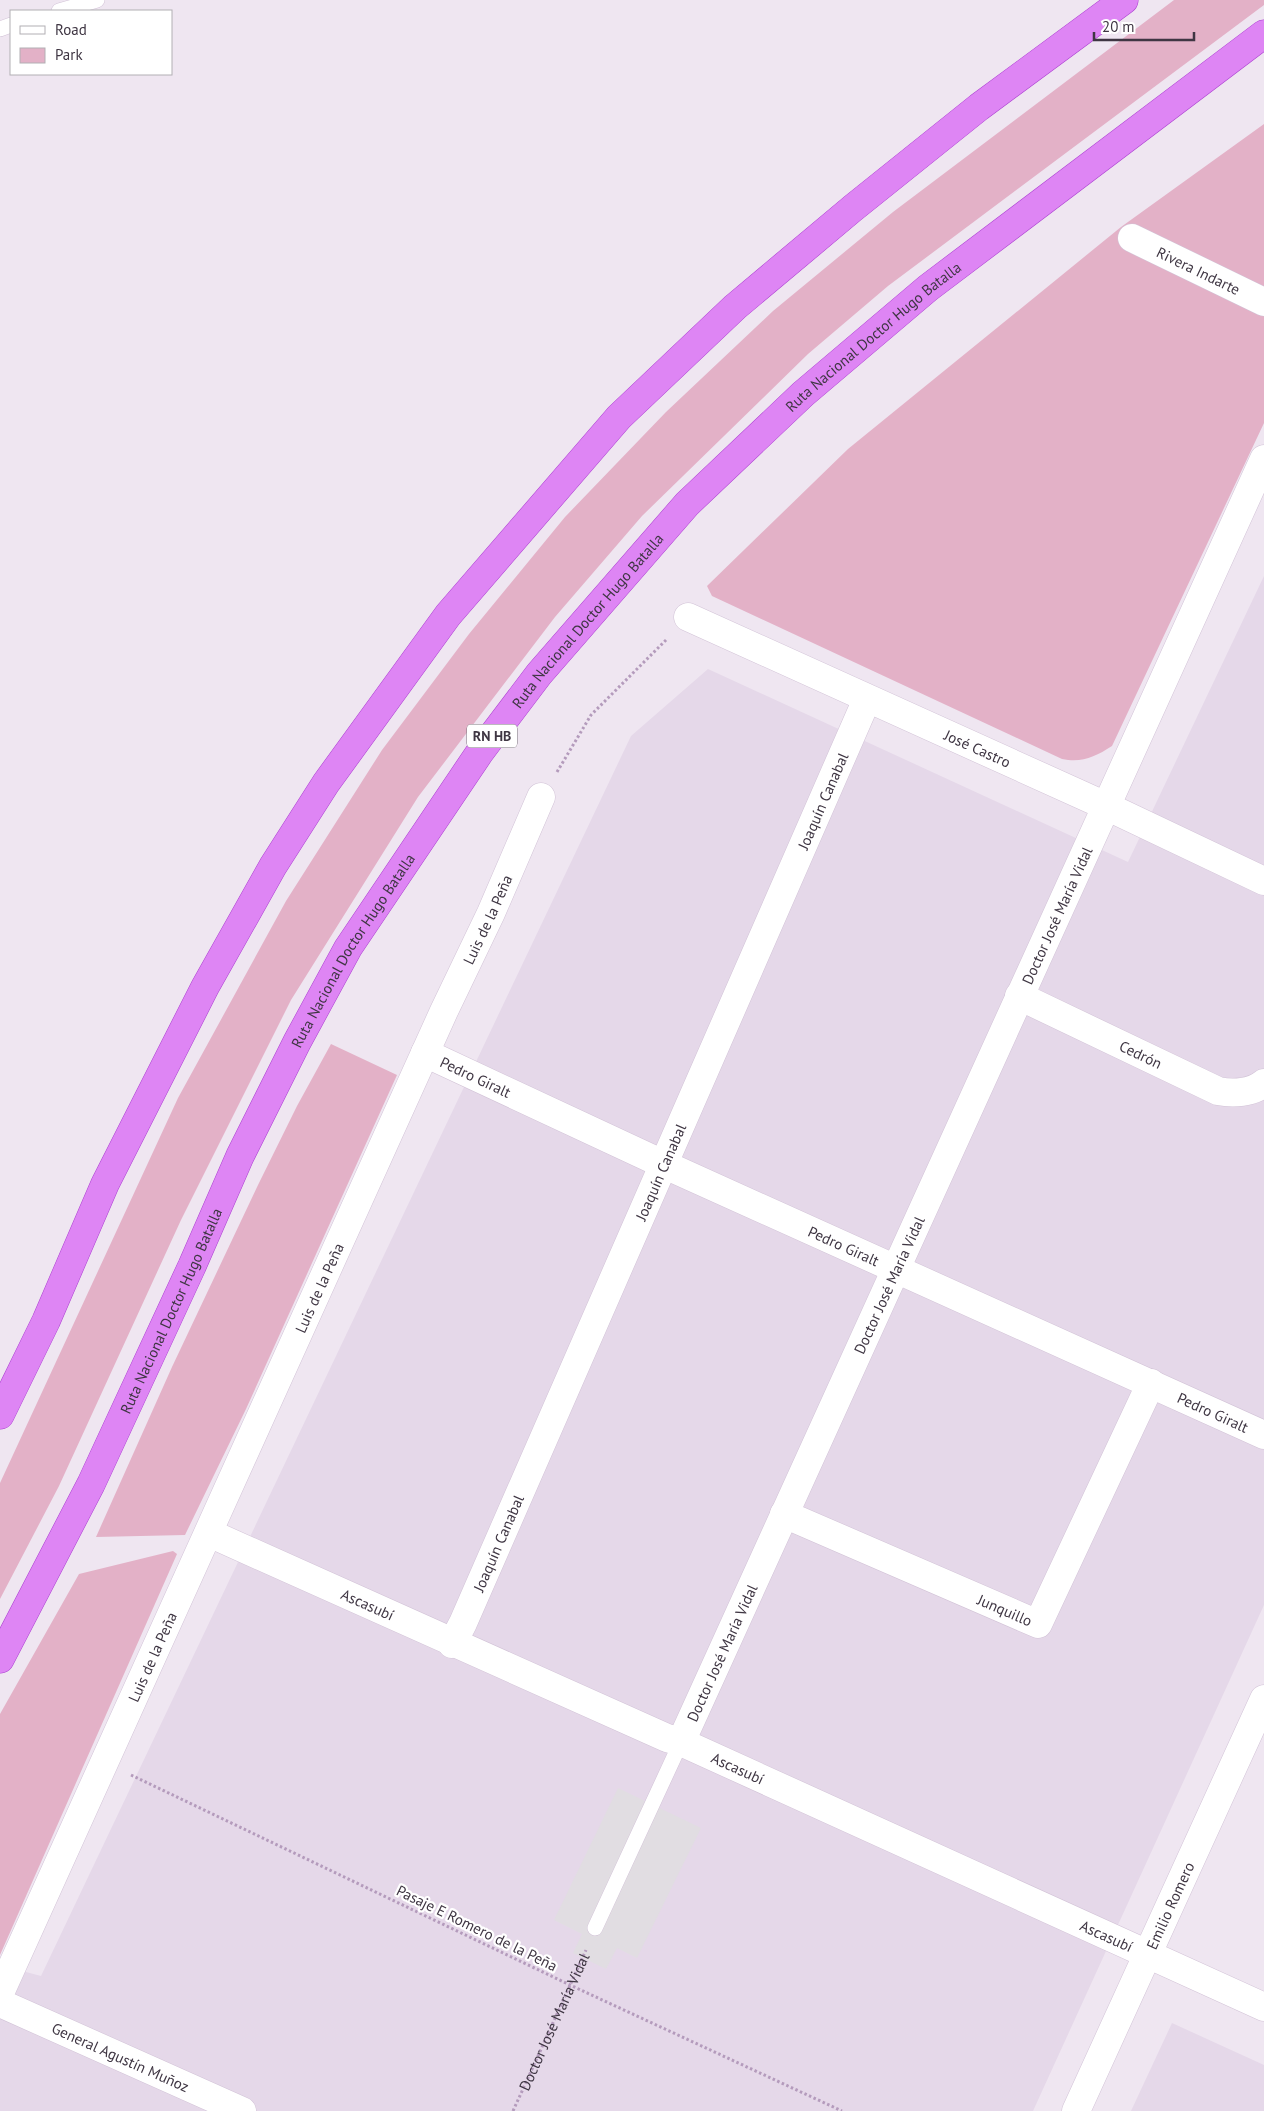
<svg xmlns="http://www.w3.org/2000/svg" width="1264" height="2111" font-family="'PT Sans',sans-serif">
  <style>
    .residential { fill: #e5d8e9 }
    .green { fill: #e3b1c7 }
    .parking { fill: #e1dde2 }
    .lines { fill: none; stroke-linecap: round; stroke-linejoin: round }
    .service-casing { stroke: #d2c3d7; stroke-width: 16 }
    .minor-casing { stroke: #d2c3d7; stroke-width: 29 }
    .tertiary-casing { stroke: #d2c3d7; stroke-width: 29 }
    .trunk-casing { stroke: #ab41d0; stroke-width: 29 }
    .path { stroke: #b49bbc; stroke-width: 3; stroke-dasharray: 2.5 2.5; stroke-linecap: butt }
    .service { stroke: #fff; stroke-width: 15 }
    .minor { stroke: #fff; stroke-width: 28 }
    .tertiary { stroke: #fff; stroke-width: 28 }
    .trunk { stroke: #de85f4; stroke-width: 28 }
    .labels { text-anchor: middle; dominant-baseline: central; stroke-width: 4.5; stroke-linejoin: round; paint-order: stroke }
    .shield { fill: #fff; stroke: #79727b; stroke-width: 1 }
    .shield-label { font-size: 14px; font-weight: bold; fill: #3f3643 }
    .street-label { font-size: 15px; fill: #3f3643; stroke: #fff }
  </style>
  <rect width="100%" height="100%" fill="#efe6f1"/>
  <path class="residential" d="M1264,576V1605L1033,2111H0V1965L41,1976L631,736L708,669L1128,862Z
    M1172,2023L1264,2065V2111H1131Z"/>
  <path class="green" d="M1174,0H1264V5L888,286L808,354L642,516L555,617L418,797L291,1000L181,1220L59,1486L0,1599V1483L178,1098L286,901L382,750L469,634L565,517L666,412L773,311L893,212Z
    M1264,124V423L1112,746C1095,757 1082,763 1062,759L712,596L707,586L848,449L1121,227Z
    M331,1044L397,1075L246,1409L185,1535L96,1537L172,1367L258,1185L297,1106Z
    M173,1551L177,1554L0,1955V1714L79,1574Z"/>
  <path class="parking" d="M618,1788L701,1828L637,1958L617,1948L606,1969L573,1953L582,1934L554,1920Z"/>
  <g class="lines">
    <defs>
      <path id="service" d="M59,11L97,0
        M0,29L11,25
        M595,1928L681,1742"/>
      <g id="minor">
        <path id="s2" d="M1132,238L1264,302"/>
        <path id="s3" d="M688,617L1106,806L1264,881"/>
        <path id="s4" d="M1019,996L1218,1091C1233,1094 1252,1093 1264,1083"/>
        <path id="s5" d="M425,1053L663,1164L1264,1435"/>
        <path id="s6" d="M784,1514L1038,1624L1151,1383"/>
        <path id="s7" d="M209,1533L667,1738L681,1742L1264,2007"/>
        <path id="s8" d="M452,1644L463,1623L867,699"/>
        <path id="s9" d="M681,1742L1264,459"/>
        <path id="s10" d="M0,1993L444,1011L491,913L541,797"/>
        <path id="s11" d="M0,2003L242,2111"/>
      </g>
      <g id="tertiary">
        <path id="s12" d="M1076,2111L1264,1699"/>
      </g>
      <g id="trunk">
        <path d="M0,1415L46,1321L105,1184L205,987L273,866L326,783L448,615L619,417L735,307L853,208L979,107L1124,0"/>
        <path id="s13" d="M0,1659L91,1484L192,1266L240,1156L297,1042L348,948L480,752L539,674L687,504L803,394L928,288L1264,34"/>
      </g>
    </defs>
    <use href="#service" class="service-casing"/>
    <use href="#minor" class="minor-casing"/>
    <use href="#tertiary" class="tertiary-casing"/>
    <use href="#trunk" class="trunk-casing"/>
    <g class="path">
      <path d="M557,772L591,715L667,639"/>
      <path d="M131,1775L570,1985L842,2111"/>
      <path id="s1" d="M513,2111L586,1950"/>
    </g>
    <use href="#service" class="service"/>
    <use href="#minor" class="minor"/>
    <use href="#tertiary" class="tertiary"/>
    <use href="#trunk" class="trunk"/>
  </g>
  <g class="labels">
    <rect class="shield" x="467" y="724.5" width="50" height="23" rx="4"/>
    <g class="shield-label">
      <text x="492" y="736">RN HB</text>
    </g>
    <g class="street-label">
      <text stroke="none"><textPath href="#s2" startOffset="74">Rivera Indarte</textPath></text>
      <text stroke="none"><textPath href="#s13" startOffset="1602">Ruta Nacional Doctor Hugo Batalla</textPath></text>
      <text stroke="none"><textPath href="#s13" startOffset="1198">Ruta Nacional Doctor Hugo Batalla</textPath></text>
      <text stroke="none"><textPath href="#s3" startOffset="318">José Castro</textPath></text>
      <text stroke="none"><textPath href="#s8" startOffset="921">Joaquín Canabal</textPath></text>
      <text stroke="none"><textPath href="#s9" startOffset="908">Doctor José María Vidal</textPath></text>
      <text stroke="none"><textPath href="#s10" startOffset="1179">Luis de la Peña</textPath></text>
      <text stroke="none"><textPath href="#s13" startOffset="792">Ruta Nacional Doctor Hugo Batalla</textPath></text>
      <text stroke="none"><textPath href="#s4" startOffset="135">Cedrón</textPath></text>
      <text stroke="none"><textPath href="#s5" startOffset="56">Pedro Giralt</textPath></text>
      <text stroke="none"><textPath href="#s8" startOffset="516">Joaquín Canabal</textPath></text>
      <text stroke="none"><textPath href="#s5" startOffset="461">Pedro Giralt</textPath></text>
      <text stroke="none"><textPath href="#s9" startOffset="502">Doctor José María Vidal</textPath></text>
      <text stroke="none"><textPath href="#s10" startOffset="774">Luis de la Peña</textPath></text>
      <text stroke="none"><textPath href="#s13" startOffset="388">Ruta Nacional Doctor Hugo Batalla</textPath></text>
      <text stroke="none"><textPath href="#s5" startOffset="866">Pedro Giralt</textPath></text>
      <text stroke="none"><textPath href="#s8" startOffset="111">Joaquín Canabal</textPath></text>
      <text stroke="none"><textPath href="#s7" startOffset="174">Ascasubí</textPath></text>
      <text stroke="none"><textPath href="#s6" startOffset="241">Junquillo</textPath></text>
      <text stroke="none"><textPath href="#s9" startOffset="98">Doctor José María Vidal</textPath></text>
      <text stroke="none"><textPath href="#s10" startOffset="369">Luis de la Peña</textPath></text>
      <text stroke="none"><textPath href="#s7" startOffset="579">Ascasubí</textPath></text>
      <text stroke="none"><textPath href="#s12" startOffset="226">Emilio Romero</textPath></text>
      <text transform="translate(477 1928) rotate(26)">Pasaje E Romero de la Peña</text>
      <text stroke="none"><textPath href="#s7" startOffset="984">Ascasubí</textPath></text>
      <text stroke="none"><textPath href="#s1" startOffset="98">Doctor José María Vidal</textPath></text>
      <text stroke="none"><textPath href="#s11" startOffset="132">General Agustín Muñoz</textPath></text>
    </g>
  </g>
  <rect x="10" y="10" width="162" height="65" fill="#ffffff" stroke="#b2afb4"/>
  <rect x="20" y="26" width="25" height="8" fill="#ffffff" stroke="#b2afb4"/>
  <text x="55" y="35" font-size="15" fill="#3f3643">Road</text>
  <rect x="20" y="48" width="25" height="15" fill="#e3b1c7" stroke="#b2afb4"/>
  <text x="55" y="60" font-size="15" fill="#3f3643">Park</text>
  <path d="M1094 32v8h100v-8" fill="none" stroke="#3f3643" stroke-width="2.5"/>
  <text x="1102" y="32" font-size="15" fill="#3f3643" stroke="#ffffff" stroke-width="4" paint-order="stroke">20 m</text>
</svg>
